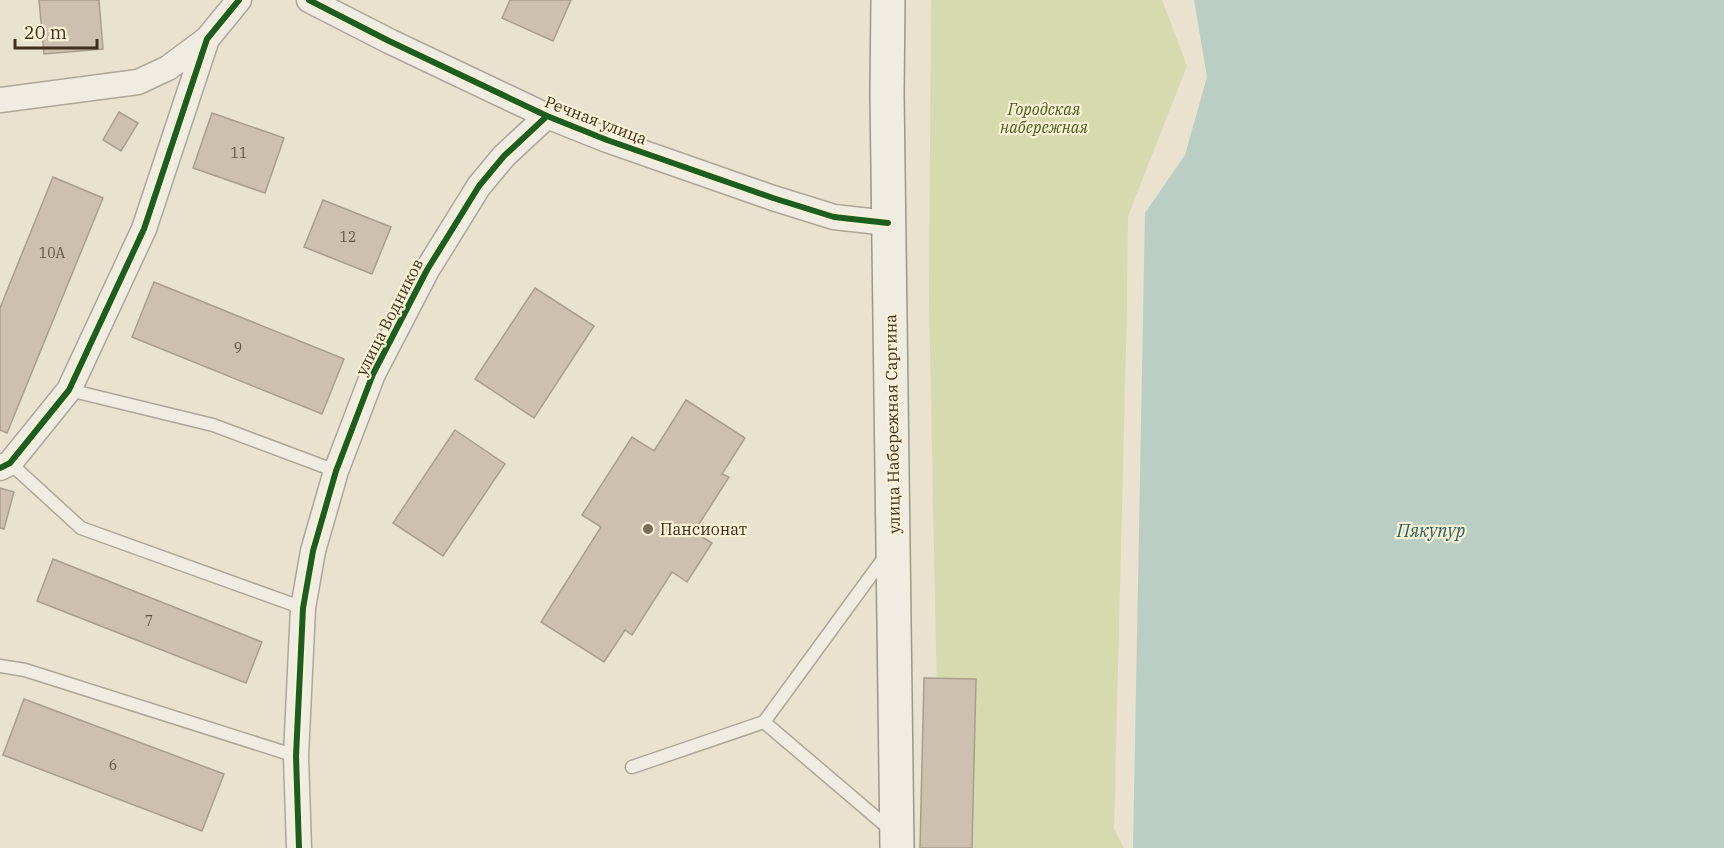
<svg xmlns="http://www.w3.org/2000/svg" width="1724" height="848" font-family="'IBM Plex Serif',serif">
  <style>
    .green { fill: #d7daaf }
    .water { fill: #bacec4 }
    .building { fill: #cdc0af; stroke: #a99e8d; stroke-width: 1.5 }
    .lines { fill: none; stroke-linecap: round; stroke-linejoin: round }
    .lane-casing { stroke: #aea798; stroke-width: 15 }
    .street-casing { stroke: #aea798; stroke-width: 27 }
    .secondary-casing { stroke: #9e9687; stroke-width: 36 }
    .lane { stroke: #f0ece1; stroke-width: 12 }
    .street { stroke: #f0ece1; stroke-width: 24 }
    .secondary { stroke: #f0ece1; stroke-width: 33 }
    .cycleway-casing { stroke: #f9f1d5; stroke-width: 10 }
    .cycleway { stroke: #1b5e20; stroke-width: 6 }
    .poi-dot { fill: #7a6e5b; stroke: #f9f1d5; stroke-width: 2 }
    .labels { text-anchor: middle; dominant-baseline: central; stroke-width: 4.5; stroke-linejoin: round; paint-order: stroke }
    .number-label { font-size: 14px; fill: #625442 }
    .park-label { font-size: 16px; font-style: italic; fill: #4b5e22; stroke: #f9f1d5 }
    .street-label { font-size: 16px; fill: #3f301d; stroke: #f9f1d5 }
    .poi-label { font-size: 16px; fill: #3f301d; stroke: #f9f1d5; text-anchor: start }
    .water-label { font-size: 18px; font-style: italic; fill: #2b6060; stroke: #f9f1d5 }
  </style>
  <rect width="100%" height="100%" fill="#e8e2ce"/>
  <path class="green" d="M931,0H1162L1187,66L1128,216L1127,305L1114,829L1124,848H940L929,301Z"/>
  <path class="water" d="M1194,0H1724V848H1133L1145,213L1185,155L1207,77Z"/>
  <path class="building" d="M39,0H99L103,49L44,54Z
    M510,0H571L553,41L502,18Z
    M119,112L138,123L121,151L103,140Z
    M212,113L284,138L265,193L193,168Z
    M53,177L103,198L7,433L0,430V308Z
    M323,200L391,227L372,274L304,247Z
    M154,282L344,359L322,414L132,337Z
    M535,288L594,326L534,418L475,379Z
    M686,400L745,438L722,474L729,477L694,532L712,543L687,582L672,572L632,635L625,630L604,662L541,622L601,527L582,515L632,437L654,451Z
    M455,430L505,464L443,556L393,523Z
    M0,488L14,492L4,529L0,528Z
    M53,559L262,642L246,683L37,601Z
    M924,678L976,679L972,848H920Z
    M24,699L224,774L202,831L3,755Z"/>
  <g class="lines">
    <defs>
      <path id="lane" d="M69,390L213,425L336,471
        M10,463L81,528L303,608
        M886,555L764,722L892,831
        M0,666L25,670L296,756
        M632,767L764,722"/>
      <path id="street" d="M309,0L389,41L547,116L607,140L773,198L834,217L888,223
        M0,100L138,82L168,68L207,39
        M0,468L10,463L69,390L144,229L207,39L239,0
        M299,848L296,756L303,608L313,551L336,471L373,374L427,270L479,186L504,156L547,116"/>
      <path id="secondary" d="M888,0L887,93L897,848"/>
    </defs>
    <use href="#lane" class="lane-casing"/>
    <use href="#street" class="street-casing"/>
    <use href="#secondary" class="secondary-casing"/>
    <use href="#lane" class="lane"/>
    <use href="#street" class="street"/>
    <use href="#secondary" class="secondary"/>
    <defs>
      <path id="cycleway" d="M309,0L389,41L547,116L607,140L773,198L834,217L888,223
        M0,468L10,463L69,390L144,229L207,39L239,0
        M299,848L296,756L303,608L313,551L336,471L373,374L427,270L479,186L504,156L547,116"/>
    </defs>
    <use href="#cycleway" class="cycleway-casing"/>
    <use href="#cycleway" class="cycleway"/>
  </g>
  <circle class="poi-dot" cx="648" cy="529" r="6"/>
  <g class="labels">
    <g class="number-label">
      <text x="239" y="153">11</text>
      <text x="348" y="237">12</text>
      <text x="52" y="253">10А</text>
      <text x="238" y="348">9</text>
      <text x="149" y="621">7</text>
      <text x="113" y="765">6</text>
    </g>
    <g class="park-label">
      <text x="1044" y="109">Городская<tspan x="1044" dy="18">набережная</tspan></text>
    </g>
    <g class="street-label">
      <text transform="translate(596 120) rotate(21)">Речная улица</text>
      <text transform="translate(389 317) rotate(-63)">улица Водников</text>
      <text transform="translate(892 424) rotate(-91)">улица Набережная Саргина</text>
    </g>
    <g class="poi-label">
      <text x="660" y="529">Пансионат</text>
    </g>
    <g class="water-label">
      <text x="1431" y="530">Пякупур</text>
    </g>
  </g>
  <path d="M15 39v9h82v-9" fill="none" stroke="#3f301d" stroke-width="3"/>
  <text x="24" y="39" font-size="18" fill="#3f301d" stroke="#f9f1d5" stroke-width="4.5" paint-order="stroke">20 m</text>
</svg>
